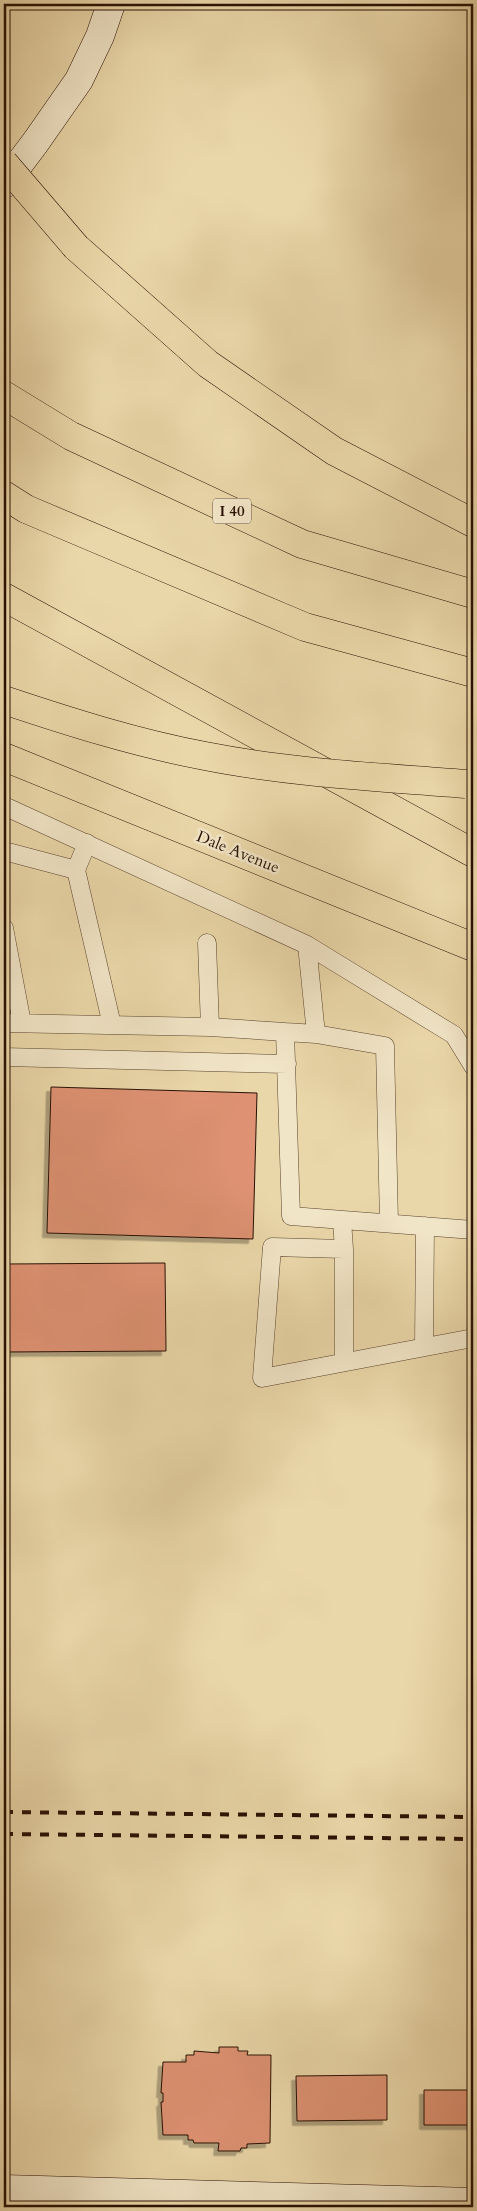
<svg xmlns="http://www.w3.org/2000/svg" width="477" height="2211" font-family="Cardo,serif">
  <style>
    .building { fill: #de9273; stroke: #281003; filter: url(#shadow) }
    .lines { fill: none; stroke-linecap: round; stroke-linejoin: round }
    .lane-casing { stroke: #58422c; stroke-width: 19 }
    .secondary-casing { stroke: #281003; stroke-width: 29 }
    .primary-casing { stroke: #281003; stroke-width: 29 }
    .highway-casing { stroke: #281003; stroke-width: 29 }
    .lane { stroke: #f1e5c7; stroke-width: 18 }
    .secondary { stroke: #f1e5c7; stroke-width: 28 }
    .primary { stroke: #ead7a9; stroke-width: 28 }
    .highway { stroke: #ead7a9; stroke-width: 28 }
    .rail { stroke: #281003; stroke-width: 4; stroke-dasharray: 9 9; stroke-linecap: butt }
    .highway-bridge-casing { stroke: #281003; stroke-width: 29; stroke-linecap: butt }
    .highway-bridge { stroke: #ead7a9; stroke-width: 28 }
    .labels { text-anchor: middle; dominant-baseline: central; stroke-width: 5; stroke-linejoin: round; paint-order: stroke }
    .shield { fill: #f1e5c7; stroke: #64503e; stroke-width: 1 }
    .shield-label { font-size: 15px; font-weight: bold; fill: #281003 }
    .street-label { font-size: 16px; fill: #281003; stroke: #f1e5c7 }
  </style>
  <defs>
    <filter id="shadow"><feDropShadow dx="-4.5" dy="4.5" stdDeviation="0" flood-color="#0004"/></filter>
  </defs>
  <rect width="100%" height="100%" fill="#ead7a9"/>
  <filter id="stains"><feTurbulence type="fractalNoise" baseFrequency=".004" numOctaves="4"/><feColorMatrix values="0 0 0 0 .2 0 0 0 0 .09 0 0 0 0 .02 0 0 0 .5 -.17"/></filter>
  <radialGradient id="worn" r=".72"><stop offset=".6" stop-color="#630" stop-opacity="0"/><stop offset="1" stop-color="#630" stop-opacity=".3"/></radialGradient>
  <path class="building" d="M51,1087L257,1093L253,1239L47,1233Z
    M165,1263L166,1351L4,1352V1264Z
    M219,2047H238V2051H248L247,2055H271L270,2143L247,2144V2148H241L240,2151H218L219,2143H194L193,2140H188V2135H163L161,2102H163V2093H161L163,2062H186V2055H194V2051L219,2053Z
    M387,2075V2120L297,2121L296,2076Z
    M424,2090H473V2125H424Z"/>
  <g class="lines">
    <defs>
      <path id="lane" d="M4,806L307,945L454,1035L473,1066
        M4,851L76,870L87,843
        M76,870L112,1025
        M4,928L22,1023
        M207,943L210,1027
        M307,945L316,1034L285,1032L291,1216L473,1230
        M4,1023L210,1027L285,1032
        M316,1034L385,1046L389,1223
        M4,1057L287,1064
        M342,1221L344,1249L272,1247L262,1378L473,1338
        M344,1249V1362
        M424,1347L425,1226"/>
      <path id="secondary" d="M4,184L35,143L79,80L100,36L111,4
        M4,2189L473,2202"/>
      <path id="primary" d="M4,757L473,947"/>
      <path id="highway" d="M76,247L208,364L334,451L473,523
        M4,395L71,436L302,544L473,594
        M4,495L26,509L305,627L473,673
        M4,597L473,853"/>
    </defs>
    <use href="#lane" class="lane-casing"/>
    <use href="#secondary" class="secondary-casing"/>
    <use href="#primary" class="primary-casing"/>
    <use href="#highway" class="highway-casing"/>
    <use href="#lane" class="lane"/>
    <use href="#secondary" class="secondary"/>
    <use href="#primary" class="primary"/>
    <use href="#highway" class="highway"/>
    <path class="rail" d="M4,1812L473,1817
      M4,1834L473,1839"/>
    <defs>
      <path id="highway-bridge" d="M4,163L76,247
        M4,700C70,722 136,743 205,756C291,773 379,777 466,784"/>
    </defs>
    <use href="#highway-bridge" class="highway-bridge-casing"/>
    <use href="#highway-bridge" class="highway-bridge"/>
  </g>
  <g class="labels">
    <rect class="shield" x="213" y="498.5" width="38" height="25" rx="4"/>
    <g class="shield-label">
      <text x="232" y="511">I 40</text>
    </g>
    <g class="street-label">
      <text transform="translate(238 852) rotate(22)">Dale Avenue</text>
    </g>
  </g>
  <rect width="477" height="2211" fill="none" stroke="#ead7a9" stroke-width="20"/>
  <rect x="5" y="5" width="467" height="2201" fill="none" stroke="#281003" stroke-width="2.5"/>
  <rect x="10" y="10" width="457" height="2191" fill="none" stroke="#281003"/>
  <rect width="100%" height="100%" filter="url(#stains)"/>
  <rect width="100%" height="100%" fill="url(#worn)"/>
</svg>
